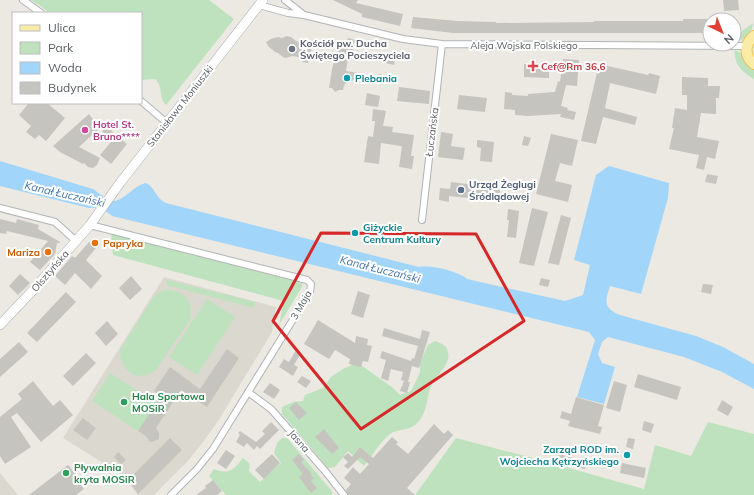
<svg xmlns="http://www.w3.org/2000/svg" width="754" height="495" font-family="Mulish,sans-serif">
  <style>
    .education { fill: #dbd8cf }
    .green { fill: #bee2be }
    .water { fill: #a2d5fa }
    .building { fill: #c6c4be }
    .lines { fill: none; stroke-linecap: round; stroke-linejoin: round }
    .street-casing { stroke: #b1b4b8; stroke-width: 8 }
    .secondary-casing { stroke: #b0b4b8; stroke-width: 10 }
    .primary-casing { stroke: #e9c05c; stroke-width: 12 }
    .street { stroke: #fff; stroke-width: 6 }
    .secondary { stroke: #fff; stroke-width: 9 }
    .primary { stroke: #faeca7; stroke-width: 10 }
    .marked { fill: none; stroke: #d62828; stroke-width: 3; stroke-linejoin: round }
    .worship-dot { fill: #6b7280; stroke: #fff; stroke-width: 1.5 }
    .health-dot { fill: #e0444e; stroke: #fff; stroke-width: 1.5 }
    .culture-dot { fill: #0f9aa8; stroke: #fff; stroke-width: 1.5 }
    .hotel-dot { fill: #d1479c; stroke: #fff; stroke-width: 1.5 }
    .service-dot { fill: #5c6f8a; stroke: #fff; stroke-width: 1.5 }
    .food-dot { fill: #e8710a; stroke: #fff; stroke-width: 1.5 }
    .leisure-dot { fill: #2e9e5b; stroke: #fff; stroke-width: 1.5 }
    .labels { text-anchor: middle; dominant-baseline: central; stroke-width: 4; stroke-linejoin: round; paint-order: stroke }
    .worship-label { font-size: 10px; font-weight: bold; fill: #5b616d; stroke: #fff; text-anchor: start }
    .street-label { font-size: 10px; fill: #595d61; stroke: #fff }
    .health-label { font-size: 10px; font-weight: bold; fill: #be3a42; stroke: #fff; text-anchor: start }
    .culture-label { font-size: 10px; font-weight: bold; fill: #0d838f; stroke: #fff; text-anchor: start }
    .hotel-label { font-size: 10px; font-weight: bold; fill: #b23c85; stroke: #fff; text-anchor: start }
    .service-label { font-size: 10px; font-weight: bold; fill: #4e5e75; stroke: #fff; text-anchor: start }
    .food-label { font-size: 10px; font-weight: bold; fill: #c56008; stroke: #fff; text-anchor: start }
    .leisure-label { font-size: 10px; font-weight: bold; fill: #27864d; stroke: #fff; text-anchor: start }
    .water-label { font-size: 11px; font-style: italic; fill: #4276aa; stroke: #fff }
  </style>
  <rect width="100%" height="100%" fill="#ebe9e1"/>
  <path class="education" d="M164,277L276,307L272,332L218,421L203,442L188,461L154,495H138L124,476L63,438Z
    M0,473L18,495H0Z"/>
  <path class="green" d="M31,0H209L234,19L166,105C158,98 164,87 155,79L141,80V13H49L42,7Z
    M753,23C752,34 746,40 735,41L742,31Z
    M735,50L742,54L747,65L754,70V79C743,74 733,63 735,50Z
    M111,233L297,280L303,285L279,325L284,301L113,255Z
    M167,280L255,302L254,308L166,285Z
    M164,290C183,289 195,301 190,320L156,370C138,384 120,371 120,350L153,298L158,293Z
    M207,299L235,317L197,375L169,357Z
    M435,341C440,343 447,345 448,352C451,364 437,375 432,384C426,396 428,411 419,421C409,433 398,427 389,435C380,442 372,456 364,466L348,451L335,467L328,468L282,414V407L293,402L303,401L305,395L323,388L331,377L343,369L354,364L361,365L393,388L400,395L411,391L420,373V363L428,345Z
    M110,373L157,403L138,431L92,401Z
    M708,422L754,434V495H415L456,438L540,460L644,489L655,445L691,456Z
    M282,438H287L331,490L333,495H226L209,476L214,469C230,475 233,470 243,458L250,464L249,471L260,482L281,463L274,453L277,443Z"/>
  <path class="water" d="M0,161L93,189L104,197L115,201C127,198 134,185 146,183C156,188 155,198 166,203L419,267C432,265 457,271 467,279L565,301L583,295L590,265L574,260L596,175L609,166L669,183L668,198L641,294L610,286C605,301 603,308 620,315L696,336L723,347L754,364V389L722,372L684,357L608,337L602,342L598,354L602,363L615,367L604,404L577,397L595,340L589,332L112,216C105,210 98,207 89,208L0,186Z"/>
  <path class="building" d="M333,0H358L356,3L403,14L400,26L362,17V14Z
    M723,0H738L739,10L724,11Z
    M413,17L457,21L496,22V23L594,22V21H683V19H710V33H453L411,28Z
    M287,36L291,37L296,41L302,43L308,41L313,42L308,63L303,62L298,57L292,56L286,58L283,57L278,53L275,52L269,47L266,42L271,39L278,37L282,38Z
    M348,38L355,40L352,59L348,58L346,71L364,74L362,82L351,80L344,85L343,90H339L335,92L332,88H329L332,69L334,62H335L338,47L342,48L344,43H347Z
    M384,52L396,55L394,65L382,62Z
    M563,59L579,60L577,86L566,85L561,106L568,108L567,110L576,112L574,120L560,117L561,114L528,116L515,115V110L504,109L505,92L512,93V95L528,96V94L555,92L558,81L560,82Z
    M524,64L549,65V78L524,77Z
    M599,64L648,75L649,73L660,76L656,94L610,83L605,108L637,117L635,125L603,117L596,144L581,141Z
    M379,74L391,77L390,83L377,80Z
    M682,77L708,78V86H720L719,98H716V114L701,113L697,137L719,141L715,159L707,157L704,170L696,168L699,155L669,149L674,128H672L675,108L687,110V95H682Z
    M399,87L430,91L429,104L397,101Z
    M367,93L380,96L378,107L365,105Z
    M459,95L487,98L485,112L457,109Z
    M29,103H47L65,118L46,141L39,135L35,139L26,132L31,126L19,115Z
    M373,109L386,111L383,126L393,127L392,132L414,135L411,156H414L412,169L399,167L402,146H401L381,143L379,164L364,162L368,136L373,137L375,121H372Z
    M89,114L100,128L79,147L100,158L97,165L93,168L88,167L84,163L83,164L60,152L53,146Z
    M111,124L115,129L111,131L127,144L111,164L100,155L111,142L102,131Z
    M441,132L453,134L451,146L465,148L463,160L438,157Z
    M551,134L578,140L572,166L560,163L555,181L572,185L568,202L536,194Z
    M524,136L531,138L528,146L522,145Z
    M477,140L494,142L492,162L480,161L481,148L477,147Z
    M707,174L718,176L716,184L705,182Z
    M451,182L500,188L499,201L449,196V202L439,200L440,188L450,189Z
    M532,208L548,212L534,266L519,263Z
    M508,209L519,211L516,238L507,237L509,220H507Z
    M561,215L571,218L559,265L548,263Z
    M0,219L16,223L17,219L39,225L38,229L60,242V243H57L55,254L40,270L30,262L48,241L7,231L6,234L0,233Z
    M89,242L96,248L86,260L102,276L91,289L75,273L65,285L55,276L72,256L75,258Z
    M20,274L30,283L18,295L9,286Z
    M131,276L142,289L130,300L119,288Z
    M541,278L550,280L548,287L539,285Z
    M703,284L713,285L711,294L701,292Z
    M358,291L370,295L363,318L351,314Z
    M66,292L76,302L37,342L27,333Z
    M318,320L355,343L356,336L368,339L367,345L372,346L368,362L363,361L361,367L349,364L350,359L335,350L329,359L304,344Z
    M107,321L118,334L106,346L95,333Z
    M384,328L420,339L422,330L430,332L419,368L412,366L408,382L406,381L410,382L407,393L400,391L404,381L401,380L403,372L391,369L388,381L381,378L386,360L380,358L382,351L411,361L412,358L414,359L418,346L382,336Z
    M19,342L28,352L0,377V359Z
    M227,349L239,358L207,407L181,390L156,428L159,433V439L152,442L149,441L146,436L138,431L161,396L154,391L170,367L200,389Z
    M296,350L301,353L294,365L298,367L293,376L279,367L284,359L289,362Z
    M86,353L96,363L73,386L63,376Z
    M638,374L681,387L677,400L634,387Z
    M302,376L311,381L306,388L297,382Z
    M33,381L53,406L60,400L73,415L41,442L17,413L11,417L31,447L5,464L0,456V417L22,399L18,394Z
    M614,381L627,385L620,412L606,408Z
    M270,383L280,390L274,399L263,392Z
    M576,397L604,405L598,426L602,427L600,434L568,426L570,421L560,418L562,411L571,414Z
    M722,400L733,407L728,416L717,410Z
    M296,402L307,413L299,420L289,408Z
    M83,418L96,428L87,440L73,430Z
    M644,421L654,424L651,433L642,430Z
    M271,422L279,430L260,449L257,446L254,450L247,443L244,447L236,442L240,435L238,433L240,431L256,442L265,434L262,431Z
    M434,424L444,434L448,430L453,435L407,488L415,495H348L346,490L351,484L344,478L353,467L360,474L369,464L360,457L348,469L344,466L348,462L343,457L348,453L352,457L360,447L373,458L392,437L398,442L396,444L408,454Z
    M324,429L339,448L332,454L315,437Z
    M170,438L182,450L138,494L128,480Z
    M628,438L635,439L633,449L626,447Z
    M226,450L235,456L226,469L217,463Z
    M118,452L126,460L121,464L114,457Z
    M272,454L280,463L264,479L255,470Z
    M299,454L304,460L301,462L312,474L311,475L314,478L311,481L317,488L311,493L299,477L303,474L292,460Z
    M559,454L587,462L585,469L557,463Z
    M622,463L646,468L644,478L620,473Z
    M68,465L82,482L80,484L84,489L76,495H29Z
    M213,480L222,491L217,495H196L206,488L205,486Z"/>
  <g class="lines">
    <defs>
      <path id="street" d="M23,0L41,13
        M285,0L304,15
        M259,5L288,13L304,15L403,39L442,44L746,46
        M141,101L167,123
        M0,208L55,222L76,241
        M422,220L442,44
        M90,225L307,280L311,284L310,292L213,449L197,469L171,495
        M248,392L271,409L325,471L344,495"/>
      <path id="secondary" d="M0,325L34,289L90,225L120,183L263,0"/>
      <path id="primary" d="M754,36C744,44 744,56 754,64"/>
    </defs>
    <use href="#street" class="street-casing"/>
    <use href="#secondary" class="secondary-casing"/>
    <use href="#primary" class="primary-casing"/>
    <use href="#street" class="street"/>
    <use href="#secondary" class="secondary"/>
    <use href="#primary" class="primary"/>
  </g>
  <path class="marked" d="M321,233L476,234L524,321L361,429L273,321Z"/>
  <circle class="worship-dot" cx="292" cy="49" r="4"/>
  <path class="health-dot" d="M531 60h4v4h4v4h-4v4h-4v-4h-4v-4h4z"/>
  <g class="culture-dot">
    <circle cx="347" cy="78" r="4"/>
    <circle cx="355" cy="233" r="4"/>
    <circle cx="627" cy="455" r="4"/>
  </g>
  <circle class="hotel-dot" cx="85" cy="130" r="4"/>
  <circle class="service-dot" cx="461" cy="190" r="4"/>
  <g class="food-dot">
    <circle cx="95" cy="243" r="4"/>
    <circle cx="48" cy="252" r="4"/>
  </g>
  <g class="leisure-dot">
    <circle cx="124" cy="402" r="4"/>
    <circle cx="66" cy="473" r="4"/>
  </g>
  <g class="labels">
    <g class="worship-label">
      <text x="300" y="43">Kościół pw. Ducha<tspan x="300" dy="12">Świętego Pocieszyciela</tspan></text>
    </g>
    <g class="street-label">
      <text x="524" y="45">Aleja Wojska Polskiego</text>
      <text transform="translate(180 106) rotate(-52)">Stanisława Moniuszki</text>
      <text transform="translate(432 132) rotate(-83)">Łuczańska</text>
      <text transform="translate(50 271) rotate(-49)">Olsztyńska</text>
      <text transform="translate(301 305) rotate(-60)">3 Maja</text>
      <text transform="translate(299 441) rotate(49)">Jasna</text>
    </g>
    <g class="health-label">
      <text x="541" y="66">Cef@Rm 36,6</text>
    </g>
    <g class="culture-label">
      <text x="355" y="78">Plebania</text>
      <text x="363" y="227">Giżyckie<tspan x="363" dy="12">Centrum Kultury</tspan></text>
      <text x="619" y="449" text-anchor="end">Zarząd ROD im.<tspan x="619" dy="12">Wojciecha Kętrzyńskiego</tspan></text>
    </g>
    <g class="hotel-label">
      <text x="93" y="124">Hotel St.<tspan x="93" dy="12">Bruno****</tspan></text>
    </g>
    <g class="service-label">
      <text x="469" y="184">Urząd Żeglugi<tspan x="469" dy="12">Śródlądowej</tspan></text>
    </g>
    <g class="food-label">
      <text x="103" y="243">Papryka</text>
      <text x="40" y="252" text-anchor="end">Mariza</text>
    </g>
    <g class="leisure-label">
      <text x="132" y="396">Hala Sportowa<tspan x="132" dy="12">MOSiR</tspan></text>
      <text x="74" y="467">Pływalnia<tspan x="74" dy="12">kryta MOSiR</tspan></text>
    </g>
    <g class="water-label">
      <text transform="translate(65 194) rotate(13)">Kanał Łuczański</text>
      <text transform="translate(380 269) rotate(14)">Kanał Łuczański</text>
    </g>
  </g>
  <rect x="12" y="12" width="130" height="92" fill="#ffffff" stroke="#bdbec0"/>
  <rect x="20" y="25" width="20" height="6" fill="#faeca7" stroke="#bdbec0"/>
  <text x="48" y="32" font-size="12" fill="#595d61">Ulica</text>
  <rect x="20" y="42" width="20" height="12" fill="#bee2be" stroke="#bdbec0"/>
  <text x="48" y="52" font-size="12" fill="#595d61">Park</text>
  <rect x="20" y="62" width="20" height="12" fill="#a2d5fa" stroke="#bdbec0"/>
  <text x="48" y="72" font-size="12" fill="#595d61">Woda</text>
  <rect x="20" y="82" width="20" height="12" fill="#c6c4be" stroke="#bdbec0"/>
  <text x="48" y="92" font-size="12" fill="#595d61">Budynek</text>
  <g transform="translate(722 32) rotate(137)"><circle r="19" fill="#ffffff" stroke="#bdbec0"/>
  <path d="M0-3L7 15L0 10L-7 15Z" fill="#df3f34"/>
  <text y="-6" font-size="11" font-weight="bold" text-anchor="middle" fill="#595d61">N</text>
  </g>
</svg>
